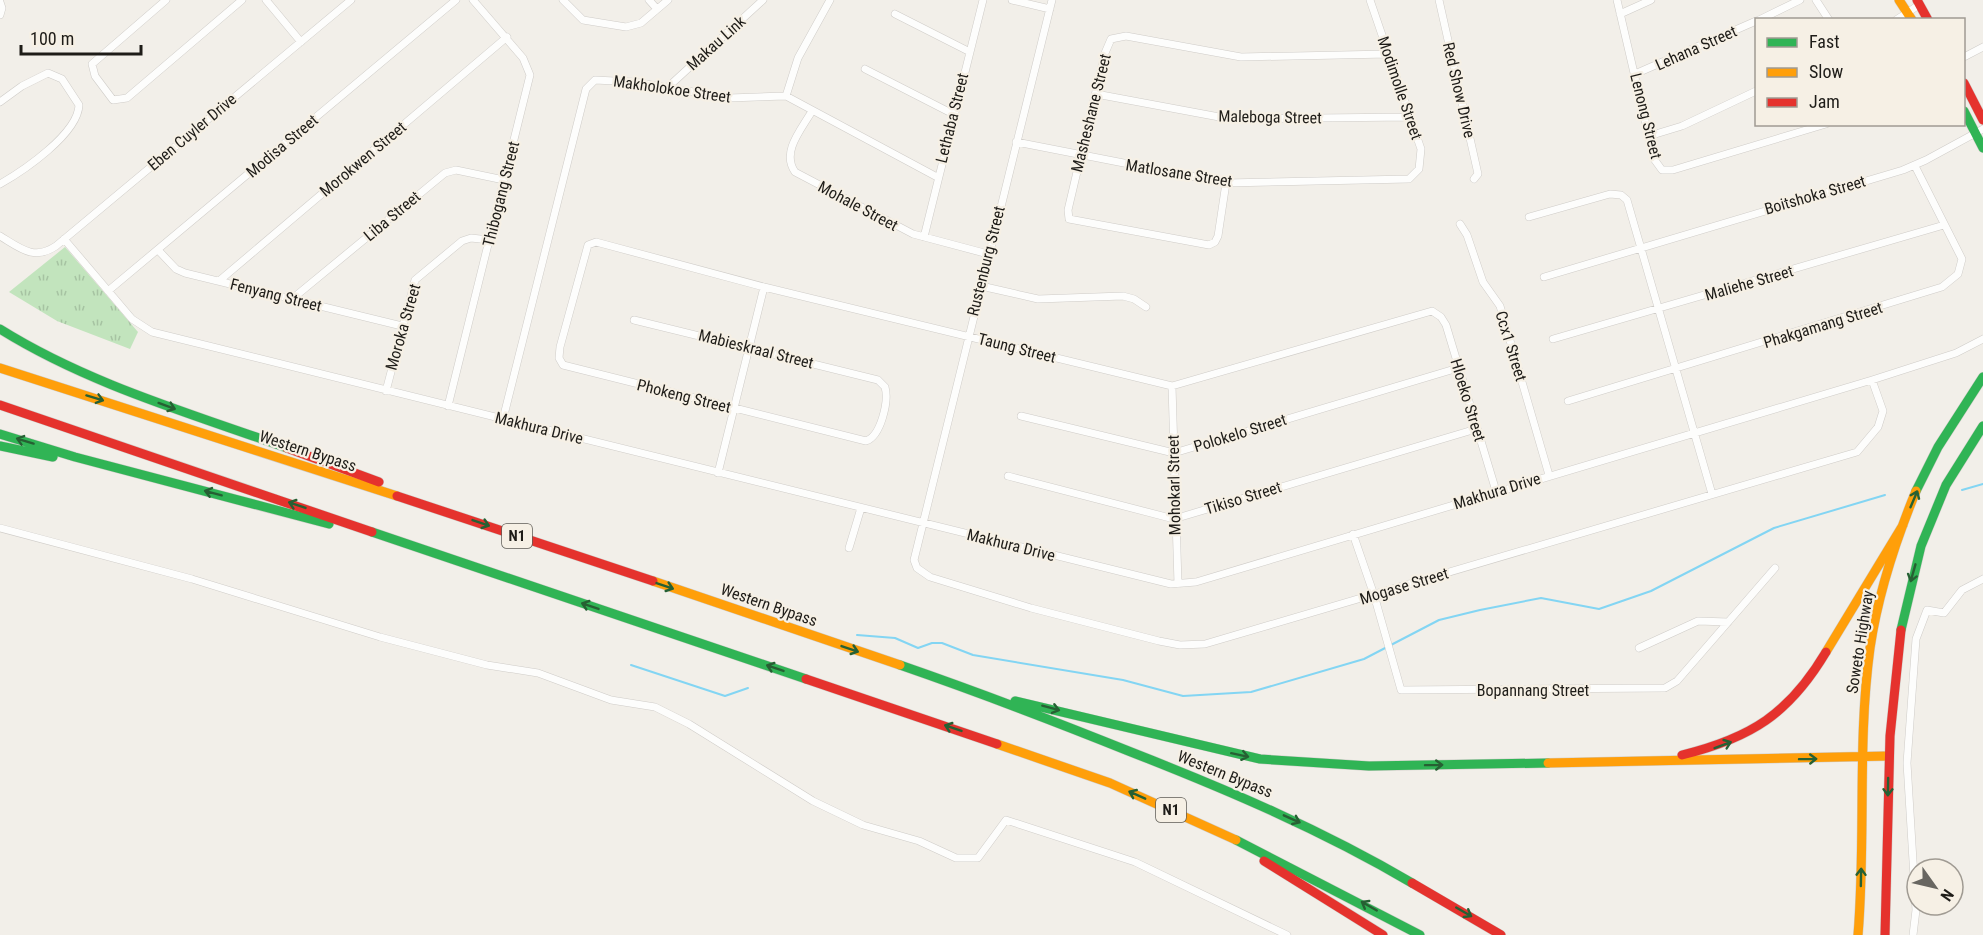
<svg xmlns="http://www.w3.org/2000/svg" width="1983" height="935" font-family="'Roboto Condensed',sans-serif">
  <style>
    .grass { fill: url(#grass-tufts) }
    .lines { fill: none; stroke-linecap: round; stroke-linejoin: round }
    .stream { stroke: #83d5f3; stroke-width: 2 }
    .street-casing { stroke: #cfccc8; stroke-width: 8 }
    .fast-casing { stroke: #cfccc8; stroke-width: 10 }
    .slow-casing { stroke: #cfccc8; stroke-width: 10 }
    .jam-casing { stroke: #cfccc8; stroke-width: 10 }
    .street { stroke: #fdfdfc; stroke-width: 7 }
    .fast { stroke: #30b455; stroke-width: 9 }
    .slow { stroke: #ff9f0a; stroke-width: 9 }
    .jam { stroke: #e5322d; stroke-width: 9 }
    .oneway { stroke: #266033 }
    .labels { text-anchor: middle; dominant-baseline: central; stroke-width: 4.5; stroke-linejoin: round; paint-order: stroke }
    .shield { fill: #f6f0e5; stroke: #5f5c56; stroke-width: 1.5 }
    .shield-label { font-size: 15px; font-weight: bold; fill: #1e1c18 }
    .street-label { font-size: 16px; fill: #1e1c18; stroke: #f6f0e5 }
  </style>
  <defs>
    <pattern id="grass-tufts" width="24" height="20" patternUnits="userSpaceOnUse" patternTransform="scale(1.5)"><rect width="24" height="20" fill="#c2e4bd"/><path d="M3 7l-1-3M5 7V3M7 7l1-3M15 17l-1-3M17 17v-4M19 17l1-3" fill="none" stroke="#a6c3a2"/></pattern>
  </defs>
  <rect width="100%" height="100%" fill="#f2efe9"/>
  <path class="grass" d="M65,247L138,332L130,349L57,321L9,292Z"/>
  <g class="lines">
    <path class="stream" d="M1962,490L1983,484
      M857,635L895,638L918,648L932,643H942L973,655L1123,680L1183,696L1251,692L1364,659L1439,620L1480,610L1541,598L1599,609L1651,591L1774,528L1885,495
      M631,665L725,696L748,688"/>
    <defs>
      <path id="street" d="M166,0L92,64L95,76L113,100L127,98L242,0
        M266,0L301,42
        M563,0L583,20L626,27L641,23L668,0
        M649,0L657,9
        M1012,0L1050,9
        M1052,0L914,560L917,568L930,577L1031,608L1159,641L1180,645L1205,644L1857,452L1878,427L1883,411L1872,380
        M1439,0L1478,174L1474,179
        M1617,0L1654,159L1662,170H1673L1826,124
        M1816,0L1829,20
        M0,2L2,8L0,15
        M895,14L968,51
        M1620,14L1651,0
        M1759,20L1800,0
        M1896,20L1919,5
        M1964,57L1983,47
        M865,69L953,114
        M1635,74L1756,21
        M668,87L763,0
        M1096,94L1230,119L1410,117
        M786,96L798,58L830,0
        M0,102L22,86L48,73L62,79L79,105C78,134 23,171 0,184
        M812,111C801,130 781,152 795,172L913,234L988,254
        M1649,136L1682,126L1756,91
        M1016,142L1226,183L1409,179L1419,169L1421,149L1370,0
        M1226,183L1218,236L1215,242L1209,245L1069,219L1068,210L1105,53L1111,39L1126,36L1241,57L1388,54
        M1529,217L1610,194L1621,195L1627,200L1712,494
        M1460,224L1467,235L1483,282L1500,306L1549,475
        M0,236C20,248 34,261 56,246L351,0
        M924,237L983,0
        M64,239L132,319L152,332L1171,584L1196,582L1872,380L1956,353L1983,339
        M158,250L176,269L185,273L402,326
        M1544,277L1903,170L1926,160L1983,129
        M219,281L507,37
        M981,286L1038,299L1123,296L1134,299L1146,307
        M108,291L456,0
        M292,299L445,173L456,170L504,180
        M634,320L878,380L885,387C889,401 881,436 866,441L563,365L559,358L560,347L588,245L596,242L764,287L1172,386L1432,311L1441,317L1446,325L1496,491
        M1553,339L1944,225
        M1172,386L1178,584
        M386,391L415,280L462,241L471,238L489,240
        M1568,401L1942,287L1958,274L1962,259L1915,166
        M448,406L530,75L523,58L473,0
        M1021,416L1174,453L1458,368
        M503,419L586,89L595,80L634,82L729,98L786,96L937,177
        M718,473L764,287
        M1008,476L1174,519L1476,429
        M0,528L192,579L380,637L487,665L538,673L611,700L655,707L689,724L813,801L863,825L919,841L956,858H978L1006,820L1135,862L1287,935
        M1353,534L1374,595L1401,690L1665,688L1677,681L1775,568
        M849,548L861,508
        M1639,648L1698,621L1728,622
        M1913,935L1916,910L1907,763L1916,639L1927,610L1944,613L1962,590L1983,579"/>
      <path id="fast" d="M1964,111L1983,148
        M0,329C88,384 190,413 287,448
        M0,434L75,457L329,524
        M0,446L53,457
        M1916,491L1938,447L1983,377
        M372,532L806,679
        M1901,630L1921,546L1946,485L1983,426
        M900,665C978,692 1054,721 1131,752C1228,790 1322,830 1412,883
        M1015,701L1260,759L1369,766L1548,763
        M1236,840L1420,935"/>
      <path id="slow" d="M1899,0L1912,20
        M0,368L397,496
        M653,581L900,665
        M1826,652L1903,525
        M997,744L1110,783L1236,840
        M1548,763L1889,756
        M1858,935C1866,840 1857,743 1870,648C1878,594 1895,542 1916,491"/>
      <path id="jam" d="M1917,0L1928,20
        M1964,83L1983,120
        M0,405L372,532
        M287,448L379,482
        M397,496L653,581
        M806,679L997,744
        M1682,755C1751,738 1789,714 1826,652
        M1264,861L1383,935
        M1412,883L1501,935
        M1885,935L1890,736L1901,630"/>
    </defs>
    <use href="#street" class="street-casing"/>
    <use href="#fast" class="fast-casing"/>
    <use href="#slow" class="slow-casing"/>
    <use href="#jam" class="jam-casing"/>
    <use href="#street" class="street"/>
    <use href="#fast" class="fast"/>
    <use href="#slow" class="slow"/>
    <use href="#jam" class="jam"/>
  </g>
  <defs><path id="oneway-shaft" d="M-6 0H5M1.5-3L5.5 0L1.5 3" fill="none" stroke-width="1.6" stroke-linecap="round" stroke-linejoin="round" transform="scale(1.5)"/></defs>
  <g class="oneway">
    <use href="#oneway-shaft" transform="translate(95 398) rotate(17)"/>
    <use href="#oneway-shaft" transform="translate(167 406) rotate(20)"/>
    <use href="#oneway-shaft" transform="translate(25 441) rotate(-163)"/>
    <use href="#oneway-shaft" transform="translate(213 493) rotate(-165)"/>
    <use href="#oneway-shaft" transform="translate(1914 499) rotate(-67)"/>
    <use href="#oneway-shaft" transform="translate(297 505) rotate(-161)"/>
    <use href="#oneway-shaft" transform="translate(481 523) rotate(19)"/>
    <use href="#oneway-shaft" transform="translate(1913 573) rotate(106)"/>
    <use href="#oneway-shaft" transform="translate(665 586) rotate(19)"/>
    <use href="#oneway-shaft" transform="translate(590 606) rotate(-161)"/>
    <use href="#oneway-shaft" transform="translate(850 649) rotate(19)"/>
    <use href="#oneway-shaft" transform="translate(775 668) rotate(-161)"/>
    <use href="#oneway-shaft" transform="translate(1051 708) rotate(15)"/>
    <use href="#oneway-shaft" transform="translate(953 728) rotate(-161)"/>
    <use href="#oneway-shaft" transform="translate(1723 745) rotate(-20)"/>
    <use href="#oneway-shaft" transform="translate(1240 755) rotate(12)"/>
    <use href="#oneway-shaft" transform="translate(1808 759) rotate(-1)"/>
    <use href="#oneway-shaft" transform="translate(1434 765) rotate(-1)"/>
    <use href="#oneway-shaft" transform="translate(1888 787) rotate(91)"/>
    <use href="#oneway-shaft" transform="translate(1137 795) rotate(-156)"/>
    <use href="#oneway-shaft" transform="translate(1292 819) rotate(24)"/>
    <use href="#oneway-shaft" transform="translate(1861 877) rotate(-89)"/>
    <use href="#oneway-shaft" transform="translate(1369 906) rotate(-150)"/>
    <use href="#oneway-shaft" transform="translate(1464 912) rotate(30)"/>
  </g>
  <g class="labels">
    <g class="shield">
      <rect x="502" y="524" width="30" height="24" rx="4.5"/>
      <rect x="1156" y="798" width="30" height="24" rx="4.5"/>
    </g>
    <g class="shield-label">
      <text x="517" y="536">N1</text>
      <text x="1171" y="810">N1</text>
    </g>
    <g class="street-label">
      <text transform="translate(716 43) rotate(-42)">Makau Link</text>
      <text transform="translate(1696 48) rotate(-24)">Lehana Street</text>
      <text transform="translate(1400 88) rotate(71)">Modimolle Street</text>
      <text transform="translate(672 89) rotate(8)">Makholokoe Street</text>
      <text transform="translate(1459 90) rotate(77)">Red Show Drive</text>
      <text transform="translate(1091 113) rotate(-76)">Masheshane Street</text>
      <text transform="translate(1646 116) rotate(76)">Lenong Street</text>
      <text transform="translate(1270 117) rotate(1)">Maleboga Street</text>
      <text transform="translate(952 118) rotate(-76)">Lethaba Street</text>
      <text transform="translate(192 132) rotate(-40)">Eben Cuyler Drive</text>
      <text transform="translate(282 146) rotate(-40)">Modisa Street</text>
      <text transform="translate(363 159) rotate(-40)">Morokwen Street</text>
      <text transform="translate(1179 173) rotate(9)">Matlosane Street</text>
      <text transform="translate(501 194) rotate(-76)">Thibogang Street</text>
      <text transform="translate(1815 195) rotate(-16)">Boitshoka Street</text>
      <text transform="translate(858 206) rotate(28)">Mohale Street</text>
      <text transform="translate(392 216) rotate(-40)">Liba Street</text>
      <text transform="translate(986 261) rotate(-76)">Rustenburg Street</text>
      <text transform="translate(1749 283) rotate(-16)">Maliehe Street</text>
      <text transform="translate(276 295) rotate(14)">Fenyang Street</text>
      <text transform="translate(1823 325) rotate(-17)">Phakgamang Street</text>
      <text transform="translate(403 327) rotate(-74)">Moroka Street</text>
      <text transform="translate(1511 346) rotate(73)">Ccx1 Street</text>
      <text transform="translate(1017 348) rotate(14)">Taung Street</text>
      <text transform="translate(756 349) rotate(14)">Mabieskraal Street</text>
      <text transform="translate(684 396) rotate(14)">Phokeng Street</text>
      <text transform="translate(1468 400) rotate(73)">Hloeko Street</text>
      <text transform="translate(539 428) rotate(14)">Makhura Drive</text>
      <text transform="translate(1240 433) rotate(-17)">Polokelo Street</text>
      <text transform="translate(308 451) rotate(18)">Western Bypass</text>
      <text transform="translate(1174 485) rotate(-91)">Mohokarl Street</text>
      <text transform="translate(1497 491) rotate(-17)">Makhura Drive</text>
      <text transform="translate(1243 498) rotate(-17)">Tikiso Street</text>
      <text transform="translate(1011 545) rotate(14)">Makhura Drive</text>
      <text transform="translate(1404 586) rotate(-17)">Mogase Street</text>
      <text transform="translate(769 605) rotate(19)">Western Bypass</text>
      <text transform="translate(1860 642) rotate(-81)">Soweto Highway</text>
      <text x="1533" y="690">Bopannang Street</text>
      <text transform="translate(1225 774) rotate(22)">Western Bypass</text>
    </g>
  </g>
  <rect x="1755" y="18" width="210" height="108" fill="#f6f0e5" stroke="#a09b93" stroke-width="1.5"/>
  <rect x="1767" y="38" width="30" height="9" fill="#30b455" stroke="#a09b93" stroke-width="1.5"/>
  <text x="1809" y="48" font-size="18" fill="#1e1c18">Fast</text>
  <rect x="1767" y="68" width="30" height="9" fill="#ff9f0a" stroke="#a09b93" stroke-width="1.5"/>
  <text x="1809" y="78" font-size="18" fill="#1e1c18">Slow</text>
  <rect x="1767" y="98" width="30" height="9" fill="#e5322d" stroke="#a09b93" stroke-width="1.5"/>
  <text x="1809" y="108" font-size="18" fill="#1e1c18">Jam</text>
  <g transform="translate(1935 887) rotate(124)"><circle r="28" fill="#f6f0e5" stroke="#a09b93" stroke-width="1.5"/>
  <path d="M0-4.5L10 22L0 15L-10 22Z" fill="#686661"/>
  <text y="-9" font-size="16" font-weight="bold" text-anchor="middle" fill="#1e1c18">N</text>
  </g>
  <path d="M21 45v9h120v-9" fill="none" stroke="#1e1c18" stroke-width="3"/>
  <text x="30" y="45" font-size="18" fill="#1e1c18" stroke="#f6f0e5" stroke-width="4.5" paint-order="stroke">100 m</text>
</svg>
